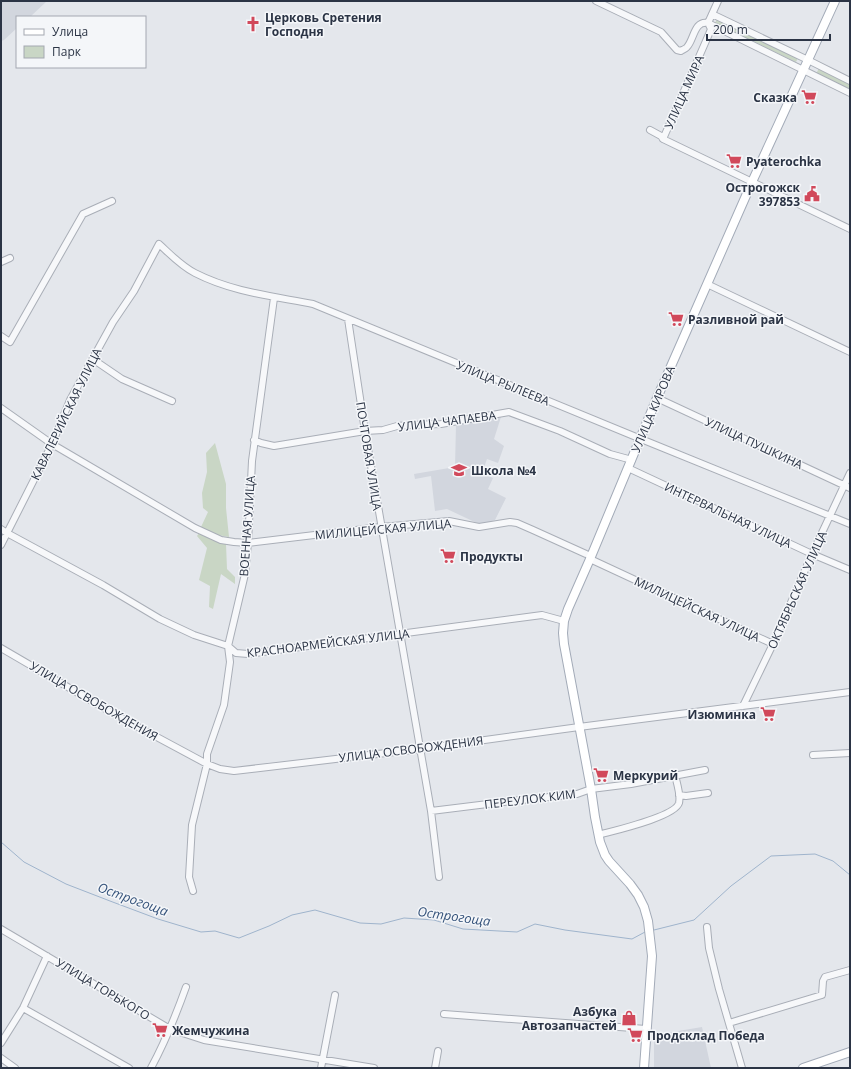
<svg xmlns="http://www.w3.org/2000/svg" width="851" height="1069" font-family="'Open Sans',sans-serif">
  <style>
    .built { fill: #d2d6de }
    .green { fill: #c9d6c5 }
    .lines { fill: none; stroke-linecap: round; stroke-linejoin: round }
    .stream { stroke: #9fb4cc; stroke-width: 1 }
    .minor-casing { stroke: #a9aeb7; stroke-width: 8 }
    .major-casing { stroke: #a3abb8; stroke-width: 10 }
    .minor { stroke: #f7f8fa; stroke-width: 6 }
    .major { stroke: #fff; stroke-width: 8 }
    .labels { text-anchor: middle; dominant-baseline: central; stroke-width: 3; stroke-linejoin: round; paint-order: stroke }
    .poi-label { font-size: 12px; font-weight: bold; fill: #2b3445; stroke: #f4f6f9; text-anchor: start }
    .street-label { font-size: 12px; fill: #2b3445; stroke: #f4f6f9 }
    .water-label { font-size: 13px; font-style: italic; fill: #34527a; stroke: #f4f6f9 }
  </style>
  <rect width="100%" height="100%" fill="#e4e7ec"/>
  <path class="built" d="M1,1H47L30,17H17V28L4,40L1,41Z
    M501,417L494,439L504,446L498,463L487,459L482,473L493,478L488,489L506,498L495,520L481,525L447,509L435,511L431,476L415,479L414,474L455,467L456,425Z
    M702,1027L711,1068H654V1035Z"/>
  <path class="green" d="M717,19L798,58L796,62L715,23Z
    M819,68L850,83V90L816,74Z
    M215,443L226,484V508L229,537L218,535L201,527L208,512L203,508L202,493L207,472L206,453Z
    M199,533L221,543L226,544L227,569L235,577V584L221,574L213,609L209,607L210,586L199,580L207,548L197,536Z"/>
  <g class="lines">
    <path class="stream" d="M1,842L24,862L66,884L110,901L158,919L201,932L215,931L239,938L269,926L292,915L315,910L360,923L381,924L404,918L434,920L463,929L517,932L535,924L565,930L632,939L645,932
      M654,930L694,920L731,886L771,856L815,854L833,861L850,875"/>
    <defs>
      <path id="minor" d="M596,1L661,32L677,50L681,51C682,50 687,48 687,47C694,40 694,20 708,23L850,93
        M712,14L808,60L850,81
        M650,130L661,136L663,139L850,229
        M663,139L709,34L711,29L708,23L718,1
        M1,262L10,258
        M707,284L850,352
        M348,319L365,431L431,811L439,877
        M1,336L10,342L83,214L112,201
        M95,354L97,362L122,379L172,401
        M657,398L850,488
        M1,408L52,444L195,528L221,540L234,542L248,543L381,527L449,521L479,527L510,522L517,523L533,530L586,554L589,555L590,559L773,644
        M254,440L261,443L274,446L365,431L383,430L397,426L409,425L441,424L509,412L560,431L610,454L632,460
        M628,468L812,554L850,570
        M1,529L7,533L103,585L160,619L194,635L228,646L236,653L248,654L542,615L564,621
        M1,545L52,444L70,400L113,322L134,291L159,244C170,254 181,266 195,273C232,292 272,296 313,304L641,439L850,524
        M1,648L114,714L207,764L220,769L234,771L420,749L579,727L850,692
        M743,706L773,644L812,554L850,473
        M813,755L850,753
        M679,795L686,796L708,793
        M431,811L512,801L577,794L591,789L631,784L705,770
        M598,835C612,831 675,817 679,803C681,795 677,784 675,775
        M193,891L189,877L192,825L207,764V754L224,705L230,662L228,646L245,574L248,543L252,461L274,298
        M707,927L709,948L719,989L742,1068
        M1,929L170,1029L204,1040L374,1068
        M23,1008L129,1068
        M444,1014L646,1029
        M729,1023L822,995L823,981L825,977L850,970
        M1,1043L23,1008L47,956
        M1,1058L15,1068
        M151,1068C165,1042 176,1015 186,987
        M321,1068L335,995
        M435,1068L438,1051"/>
      <path id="major" d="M644,1068L652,956L648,921L644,907L638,895L630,884L609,861L605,855L600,842L595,817L591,789L564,644L563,633L564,621L568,609L590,559L657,398L752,182L835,1
        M803,1068L850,1052"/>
    </defs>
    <use href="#minor" class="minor-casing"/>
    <use href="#major" class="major-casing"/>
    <use href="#minor" class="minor"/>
    <use href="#major" class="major"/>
  </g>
  <defs>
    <symbol id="church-bare" viewBox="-9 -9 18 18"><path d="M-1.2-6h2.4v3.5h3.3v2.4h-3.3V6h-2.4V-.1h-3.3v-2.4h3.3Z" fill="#d1495b" stroke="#f4f6f9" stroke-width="2.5" paint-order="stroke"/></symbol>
    <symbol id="supermarket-bare" viewBox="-9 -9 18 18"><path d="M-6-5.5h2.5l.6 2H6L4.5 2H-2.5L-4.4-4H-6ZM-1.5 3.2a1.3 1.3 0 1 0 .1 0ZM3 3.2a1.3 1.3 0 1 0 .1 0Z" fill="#d1495b" stroke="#f4f6f9" stroke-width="2.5" paint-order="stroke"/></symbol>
    <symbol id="civic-bare" viewBox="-9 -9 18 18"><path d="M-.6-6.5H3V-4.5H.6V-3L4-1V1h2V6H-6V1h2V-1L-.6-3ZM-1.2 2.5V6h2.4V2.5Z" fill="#d1495b" stroke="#f4f6f9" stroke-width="2.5" paint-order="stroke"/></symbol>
    <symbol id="school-bare" viewBox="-9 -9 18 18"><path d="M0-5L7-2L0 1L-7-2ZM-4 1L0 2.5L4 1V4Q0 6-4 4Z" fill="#d1495b" stroke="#f4f6f9" stroke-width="2.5" paint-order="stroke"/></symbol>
    <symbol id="shop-bare" viewBox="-9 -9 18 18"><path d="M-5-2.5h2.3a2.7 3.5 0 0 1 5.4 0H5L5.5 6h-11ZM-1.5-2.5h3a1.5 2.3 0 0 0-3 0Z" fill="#d1495b" stroke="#f4f6f9" stroke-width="2.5" paint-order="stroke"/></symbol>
  </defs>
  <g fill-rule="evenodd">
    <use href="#church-bare" x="242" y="13" width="22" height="22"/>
    <use href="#supermarket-bare" x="798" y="86" width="22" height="22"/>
    <use href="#supermarket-bare" x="723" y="150" width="22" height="22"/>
    <use href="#civic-bare" x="801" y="183" width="22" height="22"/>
    <use href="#supermarket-bare" x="665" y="308" width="22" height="22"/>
    <use href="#school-bare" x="448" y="459" width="22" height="22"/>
    <use href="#supermarket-bare" x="437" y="545" width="22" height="22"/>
    <use href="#supermarket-bare" x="757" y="703" width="22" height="22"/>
    <use href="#supermarket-bare" x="590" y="764" width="22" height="22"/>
    <use href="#shop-bare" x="618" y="1007" width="22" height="22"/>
    <use href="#supermarket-bare" x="149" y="1019" width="22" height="22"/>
    <use href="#supermarket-bare" x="624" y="1024" width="22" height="22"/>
  </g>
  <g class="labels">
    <g class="poi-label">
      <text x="265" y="17">Церковь Сретения<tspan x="265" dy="14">Господня</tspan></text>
      <text x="797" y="97" text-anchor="end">Сказка</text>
      <text x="746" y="161">Pyaterochka</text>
      <text x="800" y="187" text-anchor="end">Острогожск<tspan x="800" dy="14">397853</tspan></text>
      <text x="688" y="319">Разливной рай</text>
      <text x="471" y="470">Школа №4</text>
      <text x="460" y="556">Продукты</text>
      <text x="756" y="714" text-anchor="end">Изюминка</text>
      <text x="613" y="775">Меркурий</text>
      <text x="617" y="1011" text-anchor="end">Азбука<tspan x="617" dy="14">Автозапчастей</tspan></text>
      <text x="172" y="1030">Жемчужина</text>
      <text x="647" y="1035">Продсклад Победа</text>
    </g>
    <g class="street-label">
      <text transform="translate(684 92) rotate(-66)">УЛИЦА МИРА</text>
      <text transform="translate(503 383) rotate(22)">УЛИЦА РЫЛЕЕВА</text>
      <text transform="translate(653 409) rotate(-67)">УЛИЦА КИРОВА</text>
      <text transform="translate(66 414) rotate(-64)">КАВАЛЕРИЙСКАЯ УЛИЦА</text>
      <text transform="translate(447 421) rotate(-7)">УЛИЦА ЧАПАЕВА</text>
      <text transform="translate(754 443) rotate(25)">УЛИЦА ПУШКИНА</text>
      <text transform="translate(369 456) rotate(81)">ПОЧТОВАЯ УЛИЦА</text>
      <text transform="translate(728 515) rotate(25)">ИНТЕРВАЛЬНАЯ УЛИЦА</text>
      <text transform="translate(247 526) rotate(-86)">ВОЕННАЯ УЛИЦА</text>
      <text transform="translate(383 529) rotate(-5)">МИЛИЦЕЙСКАЯ УЛИЦА</text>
      <text transform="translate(797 590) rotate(-66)">ОКТЯБРЬСКАЯ УЛИЦА</text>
      <text transform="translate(697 609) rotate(25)">МИЛИЦЕЙСКАЯ УЛИЦА</text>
      <text transform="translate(328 643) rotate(-7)">КРАСНОАРМЕЙСКАЯ УЛИЦА</text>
      <text transform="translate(94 701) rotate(30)">УЛИЦА ОСВОБОЖДЕНИЯ</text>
      <text transform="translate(411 749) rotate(-7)">УЛИЦА ОСВОБОЖДЕНИЯ</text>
      <text transform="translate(530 799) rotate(-7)">ПЕРЕУЛОК КИМ</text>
      <text transform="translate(103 989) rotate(31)">УЛИЦА ГОРЬКОГО</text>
    </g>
    <g class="water-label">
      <text transform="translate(133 899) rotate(20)">Острогоща</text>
      <text transform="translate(454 916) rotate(8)">Острогоща</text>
    </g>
  </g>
  <rect width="851" height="1069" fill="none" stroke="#2b3445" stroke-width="4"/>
  <rect x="16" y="16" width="130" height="52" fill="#f4f6f9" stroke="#a4a8b1"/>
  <rect x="24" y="29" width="20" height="6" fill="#ffffff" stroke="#a4a8b1"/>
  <text x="52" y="36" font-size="12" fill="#2b3445">Улица</text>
  <rect x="24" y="46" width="20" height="12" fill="#c9d6c5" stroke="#a4a8b1"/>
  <text x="52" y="56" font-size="12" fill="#2b3445">Парк</text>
  <path d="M707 34v6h123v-6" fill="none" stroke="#2b3445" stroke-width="2"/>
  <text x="713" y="34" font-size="12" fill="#2b3445" stroke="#f4f6f9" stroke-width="3" paint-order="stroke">200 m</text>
</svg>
